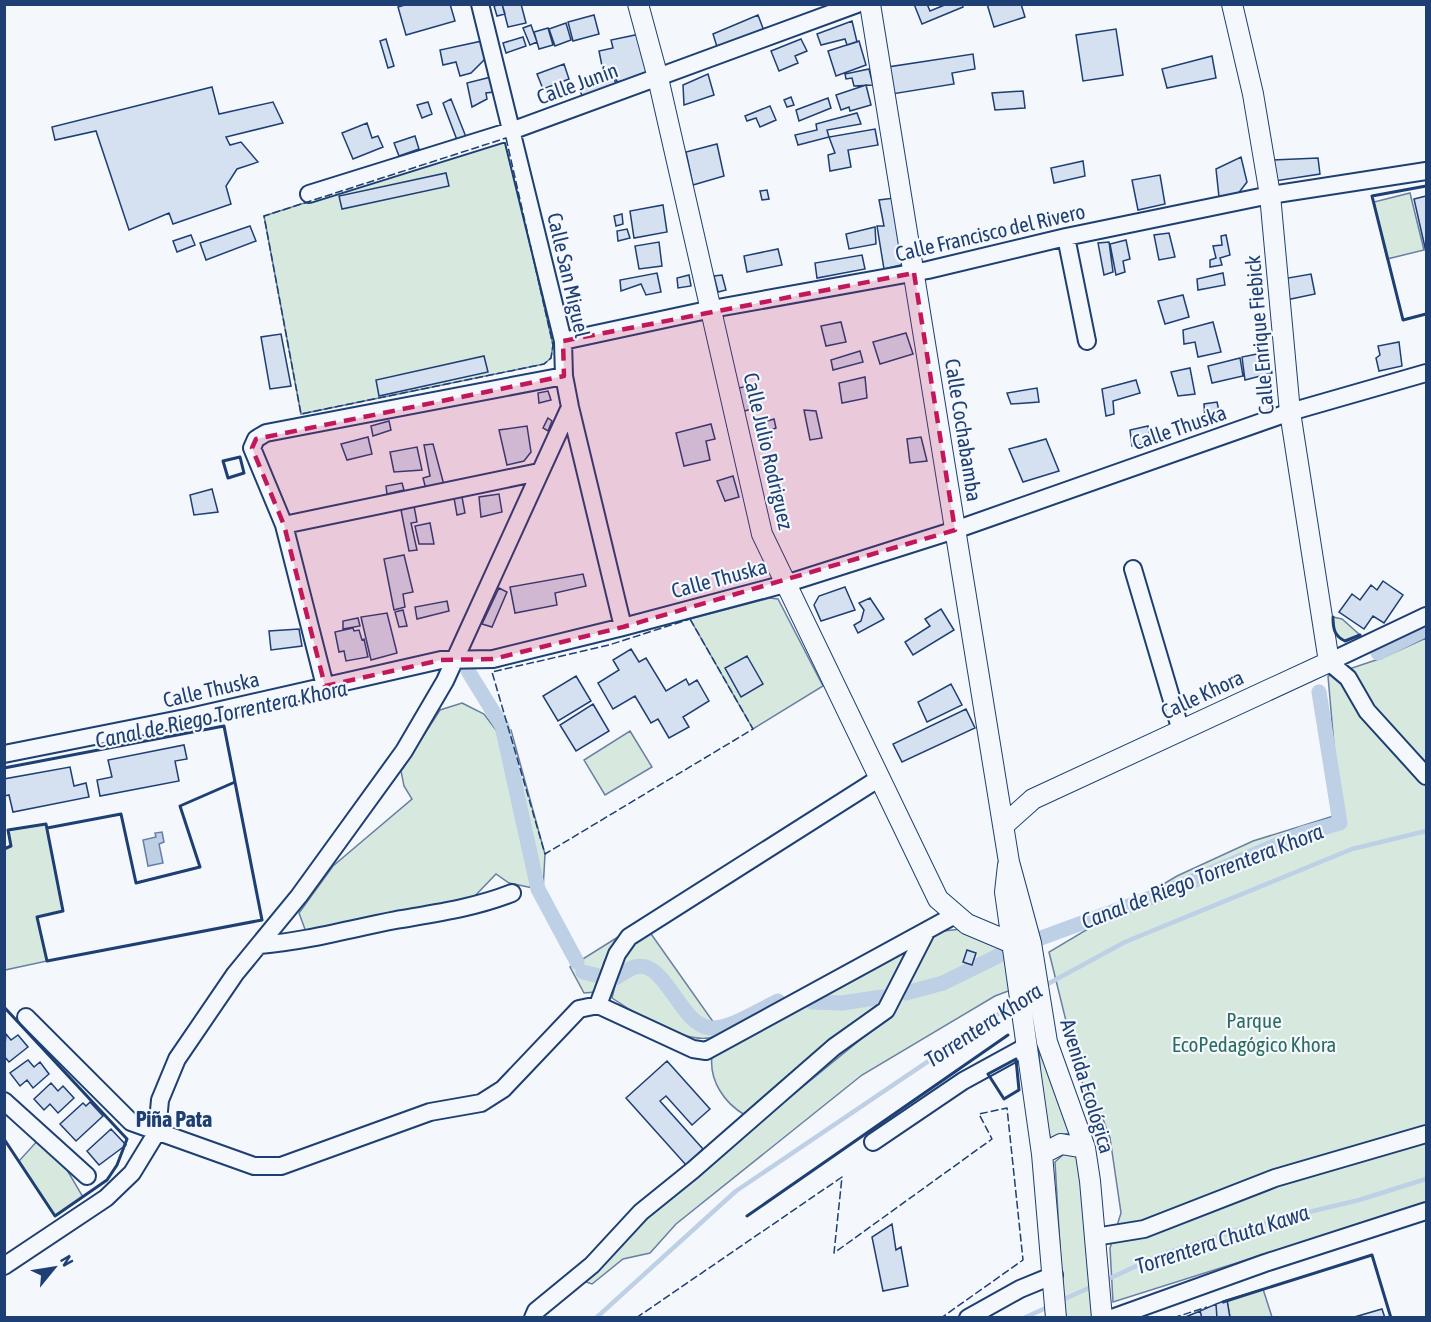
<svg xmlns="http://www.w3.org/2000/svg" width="1431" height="1322" font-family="'Asap Condensed',sans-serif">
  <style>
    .green { fill: #d7e8df; stroke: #687fa3; stroke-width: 1.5 }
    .water { fill: #bed0e5; stroke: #687fa3; stroke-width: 1.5 }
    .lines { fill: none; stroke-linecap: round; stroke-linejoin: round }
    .stream { stroke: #bed0e5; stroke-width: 4.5 }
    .canal { stroke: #bed0e5; stroke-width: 15 }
    .building { fill: #d5e0f0; stroke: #1d3f73; stroke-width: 1.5 }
    .minor-casing { stroke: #1d3f73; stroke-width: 20 }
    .major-casing { stroke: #1d3f73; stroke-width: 22 }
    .minor { stroke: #f4f7fb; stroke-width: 16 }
    .major { stroke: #f4f7fb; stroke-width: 20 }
    .fence { stroke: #1d3f73; stroke-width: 1.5; stroke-dasharray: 8 3; stroke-linecap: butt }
    .wall { stroke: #1d3f73; stroke-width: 3 }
    .marked { fill: #c2185b; fill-opacity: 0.2; stroke: #c2185b; stroke-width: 4.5; stroke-dasharray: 12 8; stroke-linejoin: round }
    .labels { text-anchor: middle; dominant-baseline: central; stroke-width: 4.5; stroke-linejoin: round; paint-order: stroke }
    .street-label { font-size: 21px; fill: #1d3f73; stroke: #f4f7fb }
    .park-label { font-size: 21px; fill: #2c6c60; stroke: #f4f7fb }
    .water-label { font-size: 22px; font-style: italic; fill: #1d3f73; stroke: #f4f7fb }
    .neighbourhood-label { font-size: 22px; font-weight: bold; fill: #1d3f73; stroke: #f4f7fb }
  </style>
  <rect width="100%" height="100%" fill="#f4f7fb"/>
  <path class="green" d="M506,138L553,345L551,358L544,364L301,414L264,216Z
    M1410,193L1424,250L1387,259L1374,202Z
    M770,598L778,599L823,686L753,729L690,619Z
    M1333,617L1342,619L1360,635L1345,641C1334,636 1333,628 1333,617Z
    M1426,638V1203L1113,1302L1110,1248L1121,1213L1110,1138L1103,1119L1096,1120L1073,1057L1078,1054L1067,1025L1049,952L1177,876L1253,841L1340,814L1328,676L1382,658Z
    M462,703L484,714L496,730H511L545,854L543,890L509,883L496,874L471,900L306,932L299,913L333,866L412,799L404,786L401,771L440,710Z
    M630,731L652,767L605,795L584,760Z
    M46,824L63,911L37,917L47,961L5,970L4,849L11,845L8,830Z
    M962,929L1006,946L1011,990L995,996L862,1075L676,1224L650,1253L623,1259L592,1284L580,1280L647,1214L894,1012L928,940L943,931Z
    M649,931L721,1033C717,1034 712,1038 708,1038C683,1042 632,1012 612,998C620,966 621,951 649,931Z
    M618,937L604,962L596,992L584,993L570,967Z
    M909,949L879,1010L745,1115C724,1103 709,1080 712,1056Z
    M1038,1032L1072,1133L1059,1135L1051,1140L1042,1105Z
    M39,1139L60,1158L83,1197L55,1216L19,1161Z
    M1065,1153L1079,1154L1097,1317H1064L1055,1162Z
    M1263,1289L1272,1317H1230L1227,1300Z"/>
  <path class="water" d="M162,832L164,842L159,844L163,863L148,866L143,840L156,837L155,833Z"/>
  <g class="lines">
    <path class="stream" d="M1044,986L1125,942L1352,849L1426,831
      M1104,1281L1160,1255L1250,1226L1359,1200L1426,1179
      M1060,1301L1093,1286
      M596,1318L736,1191L1016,1002
      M1024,1318L1050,1306"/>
    <path class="canal" d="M1378,653L1426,629
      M468,671L502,726L538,889L577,962
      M1041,938L1172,890L1304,833L1340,823L1319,692
      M583,972L603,977
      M615,978C621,975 628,969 635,967C666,959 679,1024 710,1028C728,1030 761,1009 778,1001
      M906,993L943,983L1000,955
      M812,1002L842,1003L882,997"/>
  </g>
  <path class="building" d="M408,4H450L455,21L406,35L398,7Z
    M502,4H521L526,23L508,27Z
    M502,4L505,14L497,16L494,6Z
    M914,4H927L930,11L947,4H962L963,7L922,24Z
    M987,4H1021L1025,17L994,27Z
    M594,15L599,34L573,41L568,22Z
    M758,15L764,31L718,50L713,34Z
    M852,21L857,42L847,45L845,39L821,45L817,34Z
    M566,23L571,40L555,46L549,29Z
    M531,25L537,42L530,45L523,28Z
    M548,28L553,45L539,49L534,32Z
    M1116,29L1123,75L1083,81L1076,35Z
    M640,34L649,75L617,82L615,73L604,76L599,51L613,48L611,40Z
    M523,37L526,46L506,53L503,43Z
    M386,39L394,66L388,68L380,41Z
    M801,39L807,51L795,56L798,63L779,71L771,51Z
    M482,41L486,58L471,73L460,76L456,62L443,65L440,50Z
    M859,41L866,65L836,76L828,51Z
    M973,54L975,69L952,73L954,84L892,94L888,67Z
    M1212,56L1216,78L1167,88L1162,69Z
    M564,64L569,79L543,89L537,74Z
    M869,69L873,85L854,86L852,78L846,79L845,74Z
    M708,74L714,95L684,105L683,85Z
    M491,77L494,92L486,93L487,99L472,107L467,83Z
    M614,78L617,87L583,99L580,90Z
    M866,85L871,105L850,111L849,107L841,110L836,95Z
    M212,87L219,114L273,102L283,123L226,137L230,145L241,142L258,162L237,169L226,186L231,204L173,224L169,213L129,230L96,131L55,140L52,127Z
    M1023,91L1025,108L995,110L992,93Z
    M791,97L794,105L787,107L784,100Z
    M828,98L831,108L799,121L796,110Z
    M451,99L466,137L457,140L443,103Z
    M428,102L432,114L422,118L417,105Z
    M770,106L776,120L760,127L756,118L747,121L745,116Z
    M857,113L861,124L827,130L829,137L798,145L795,135L817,130L816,124Z
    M367,123L372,138L378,136L383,147L353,159L342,133Z
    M875,129L878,145L848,150L851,167L830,171L828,155L835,153L829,137Z
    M415,136L419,149L399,156L394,143Z
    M717,144L724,176L693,185L686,152Z
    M1241,157L1247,182L1237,195L1219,197L1216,169Z
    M1318,158L1320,174L1275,181L1273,160Z
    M1083,161L1085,176L1054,183L1051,168Z
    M446,173L449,186L342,209L339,196Z
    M1160,175L1165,204L1138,210L1132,180Z
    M767,190L769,199L762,200L760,191Z
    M1426,196V252L1414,199Z
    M894,198L905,264L884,269L877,226H884L879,200Z
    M663,205L667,232L634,238L630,211Z
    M622,214L623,224L616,226L614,216Z
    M250,226L256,241L206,260L200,243Z
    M875,227L876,244L849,249L846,234Z
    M627,229L630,238L618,241L617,231Z
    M1169,233L1175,257L1159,260L1154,235Z
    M191,235L195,245L177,252L173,241Z
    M1226,235L1230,255L1220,258L1222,265L1210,267V260L1216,258L1213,246L1222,245L1221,236Z
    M1126,240L1130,259L1123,261L1125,272L1116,275L1110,244Z
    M659,242L662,266L639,269L635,246Z
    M1109,242L1113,272L1104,275L1098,243Z
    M778,249L782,265L747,272L744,256Z
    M862,255L865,269L817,278L815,263Z
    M657,273L661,292L646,295L641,284L621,291L620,280Z
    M1223,273L1225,285L1198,290L1197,279Z
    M1311,274L1315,294L1286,300L1282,279Z
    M689,275L691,286L678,288L677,278Z
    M722,275L726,290L718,292L714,276Z
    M1183,295L1189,317L1165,324L1158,301Z
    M841,322L846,342L826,346L821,326Z
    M1213,322L1221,352L1198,357L1195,342L1184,344L1183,330Z
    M906,333L913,354L880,364L873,342Z
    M281,334L291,386L270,389L261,337Z
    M1399,342L1402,366L1379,371L1376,358L1380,355L1378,346Z
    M860,351L863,362L833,370L831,360Z
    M1267,352L1272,373L1245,380L1242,357Z
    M484,356L488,372L379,396L376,380Z
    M1240,358L1243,376L1212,383L1208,366Z
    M1190,368L1195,394L1178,396L1171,372Z
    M865,377L867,398L842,403L839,383Z
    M1136,380L1140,393L1113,401L1114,414L1106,416L1102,389Z
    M752,385L757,407L742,412L739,388Z
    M1037,388L1039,402L1011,404L1007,393Z
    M548,391L551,400L539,403L538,393Z
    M1217,402L1220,415L1205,420L1204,404Z
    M804,410L816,411L822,438L810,440Z
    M548,418L552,421L548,431L543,428Z
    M774,419L776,428L763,433L760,423Z
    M389,421L391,430L373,436L371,426Z
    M711,424L715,439L706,441L710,460L684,466L676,433Z
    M527,426L531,452L524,461L507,465L499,430Z
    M1148,426L1151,443L1132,446L1130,430Z
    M368,437L372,454L347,460L341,444Z
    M921,437L927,461L910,463L907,439Z
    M1046,439L1059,471L1023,482L1009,449Z
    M433,444L444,485L426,489L423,478L430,476L424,445Z
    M417,447L422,470L394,472L390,452Z
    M733,476L739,497L725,501L717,481Z
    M402,483L404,490L387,494L386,486Z
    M212,489L218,512L194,515L190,495Z
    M499,494L502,512L481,517L479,497Z
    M462,497L465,513L457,515L454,498Z
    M414,506L417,522L411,523L417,550L409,551L401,510Z
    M430,523L434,544H419L415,526Z
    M404,555L413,592L403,594L405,607L394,610L384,559Z
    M583,574L586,586L555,593L557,605L515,613L510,587Z
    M1383,581L1403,595L1384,623L1373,616L1364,629L1339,612L1352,594L1360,600L1371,585L1377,590Z
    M845,587L855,610L821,621L814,605L819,596Z
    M499,588L507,592L492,627L482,624Z
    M870,598L884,619L858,633L854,625L861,621L864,610L859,603Z
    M447,601L449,611L417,619L415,607Z
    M941,609L954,630L913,655L905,642L930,626L925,619Z
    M403,610L407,626L399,627L395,612Z
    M387,613L397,653L371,660L361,617Z
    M358,618L360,626L343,629V621Z
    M353,628L354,631L359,630L362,640L364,639L368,657L346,661L344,651L339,652L335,632Z
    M299,629L302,646L271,650L269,631Z
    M631,649L639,662L646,658L666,691L686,679L689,685L697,680L709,701L683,717L689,727L669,738L658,719L651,723L635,696L613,709L598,683L619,670L613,660Z
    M747,656L763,684L741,697L725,668Z
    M576,676L591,701L558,721L543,696Z
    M951,684L962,705L927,722L918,702Z
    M593,704L609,731L576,751L560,725Z
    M966,709L975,728L902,762L893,744Z
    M184,745L187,759L175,761L179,781L100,796L97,780L112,777L108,760Z
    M70,767L74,786L86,783L89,797L13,812L9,795L4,796V779Z
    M967,950L976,953L972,965L963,962Z
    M6,1034L11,1040L18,1035L28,1047L9,1062L4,1056Z
    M28,1060L34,1067L40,1062L49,1074L33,1088L27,1080L20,1086L10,1073Z
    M667,1061L710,1109L692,1125L666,1096L660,1101L703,1149L686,1165L626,1098Z
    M51,1083L58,1091L63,1086L74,1098L58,1113L50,1104L44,1110L34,1099Z
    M90,1102L103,1116L76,1141L60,1124L83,1103L86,1106Z
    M111,1129L126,1145L99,1165L87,1151Z
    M892,1224L896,1250L901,1247L908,1286L883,1291L872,1237Z
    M1227,1300L1230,1318H1217L1216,1304Z
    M1216,1304L1217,1318H1202L1200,1311Z
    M1382,1309L1385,1318H1351Z
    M1200,1311L1202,1318H1183Z"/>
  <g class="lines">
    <defs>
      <path id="minor" d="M480,4L563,341L564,376L570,407L623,627
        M309,194L511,131L857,4
        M1066,237L1087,341
        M563,341L712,309L928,270L1066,237L1270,195L1426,171
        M284,525L539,472
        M1133,569L1181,731
        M1426,616L1329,662L1348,678L1367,711L1426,776
        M325,686L284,525L252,448L256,439L266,433L564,376
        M4,754L190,717L441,660L493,659L623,627L785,584L955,530L1290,412L1426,373
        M260,945C308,941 349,929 396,920C436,913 474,908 512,893
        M598,1005L617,954L629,937L878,779
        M26,1017L131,1122L254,1166H281L430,1112L481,1103L503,1089L579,1009L598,1005L693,1049L706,1051L955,915
        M4,1101L87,1176
        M873,1142L963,1081L1027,1046
        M1095,1237L1144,1229L1275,1178L1426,1134
        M4,1266L106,1198L132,1173L157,1132L160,1100L177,1059L235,974L299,896L404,751L445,681L570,407
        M533,1318L536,1311L592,1265L641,1212L693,1170L834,1047L886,1010L926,932
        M968,1318L1020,1289L1054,1275
        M1112,1318L1265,1263L1426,1211"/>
      <path id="major" d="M638,4L658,78L762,534L938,899L967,924L1012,943L1033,963
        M870,4L1009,862L1031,943L1047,1042L1085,1148L1090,1181L1102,1318
        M1004,825L1033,799L1329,662L1290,412L1270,195L1253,94L1232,4
        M1008,865L1005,892L1042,1154L1056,1318
        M1042,1154L1061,1144L1085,1148"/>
    </defs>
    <use href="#minor" class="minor-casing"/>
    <use href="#major" class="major-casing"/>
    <use href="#minor" class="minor"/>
    <use href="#major" class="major"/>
    <path class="fence" d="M506,138L553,345L551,358L544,364L301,414L264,216Z
      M690,619L753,729L545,854L492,672L609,645Z
      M636,1318L842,1177L834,1253L992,1139L979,1114L1007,1108L1023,1260L941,1318
      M1173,1318L1207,1307"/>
    <path class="wall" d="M1426,186L1372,196L1403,320L1426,314
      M240,457L244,473L228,478L223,461Z
      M1333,617C1333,628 1334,636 1345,641L1360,635
      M4,768L224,726L262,920L47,961L37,917L63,911L46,824L8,830L11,846L4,849
      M47,828L121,814L136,883L200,867L180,806L235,782
      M4,1007L127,1139L117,1165L107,1180L55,1216L4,1139
      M1016,1059L1019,1090L1004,1099L988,1074Z
      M747,1216L1008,1035
      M1223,1302L1372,1255L1391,1318"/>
  </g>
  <path class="marked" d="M914,273L955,530L623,627L493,659L441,660L325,686L284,525L252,448L256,439L564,376L563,341Z"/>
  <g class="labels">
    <g class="street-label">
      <text transform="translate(577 83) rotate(-20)">Calle Junín</text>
      <text transform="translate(990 232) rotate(-13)">Calle Francisco del Rivero</text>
      <text transform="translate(569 275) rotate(77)">Calle San Miguel</text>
      <text transform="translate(1259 335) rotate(-95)">Calle Enrique Fiebick</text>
      <text transform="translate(1179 427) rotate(-19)">Calle Thuska</text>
      <text transform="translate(964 430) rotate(81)">Calle Cochabamba</text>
      <text transform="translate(769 451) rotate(77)">Calle Julio Rodriguez</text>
      <text transform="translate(719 578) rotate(-15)">Calle Thuska</text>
      <text transform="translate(211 689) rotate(-13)">Calle Thuska</text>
      <text transform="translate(1202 694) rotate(-25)">Calle Khora</text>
      <text transform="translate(1088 1086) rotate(73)">Avenida Ecológica</text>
    </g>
    <g class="park-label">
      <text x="1254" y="1020">Parque<tspan x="1254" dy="24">EcoPedagógico Khora</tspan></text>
    </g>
    <g class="water-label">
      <text transform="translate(221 714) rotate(-12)">Canal de Riego Torrentera Khora</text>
      <text transform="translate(1202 876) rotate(-21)">Canal de Riego Torrentera Khora</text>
      <text transform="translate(983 1025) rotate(-33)">Torrentera Khora</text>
      <text transform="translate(1222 1239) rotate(-18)">Torrentera Chuta Kawa</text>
    </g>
    <g class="neighbourhood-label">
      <text x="174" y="1119">Piña Pata</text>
    </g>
  </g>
  <rect width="1431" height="1322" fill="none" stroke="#1d3f73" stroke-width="12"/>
  <g transform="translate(54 1268) rotate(60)" stroke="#f4f7fb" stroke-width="4.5" paint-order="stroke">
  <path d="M0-4.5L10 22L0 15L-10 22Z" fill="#1d3f73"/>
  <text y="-9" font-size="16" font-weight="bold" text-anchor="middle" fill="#1d3f73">N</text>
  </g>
</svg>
